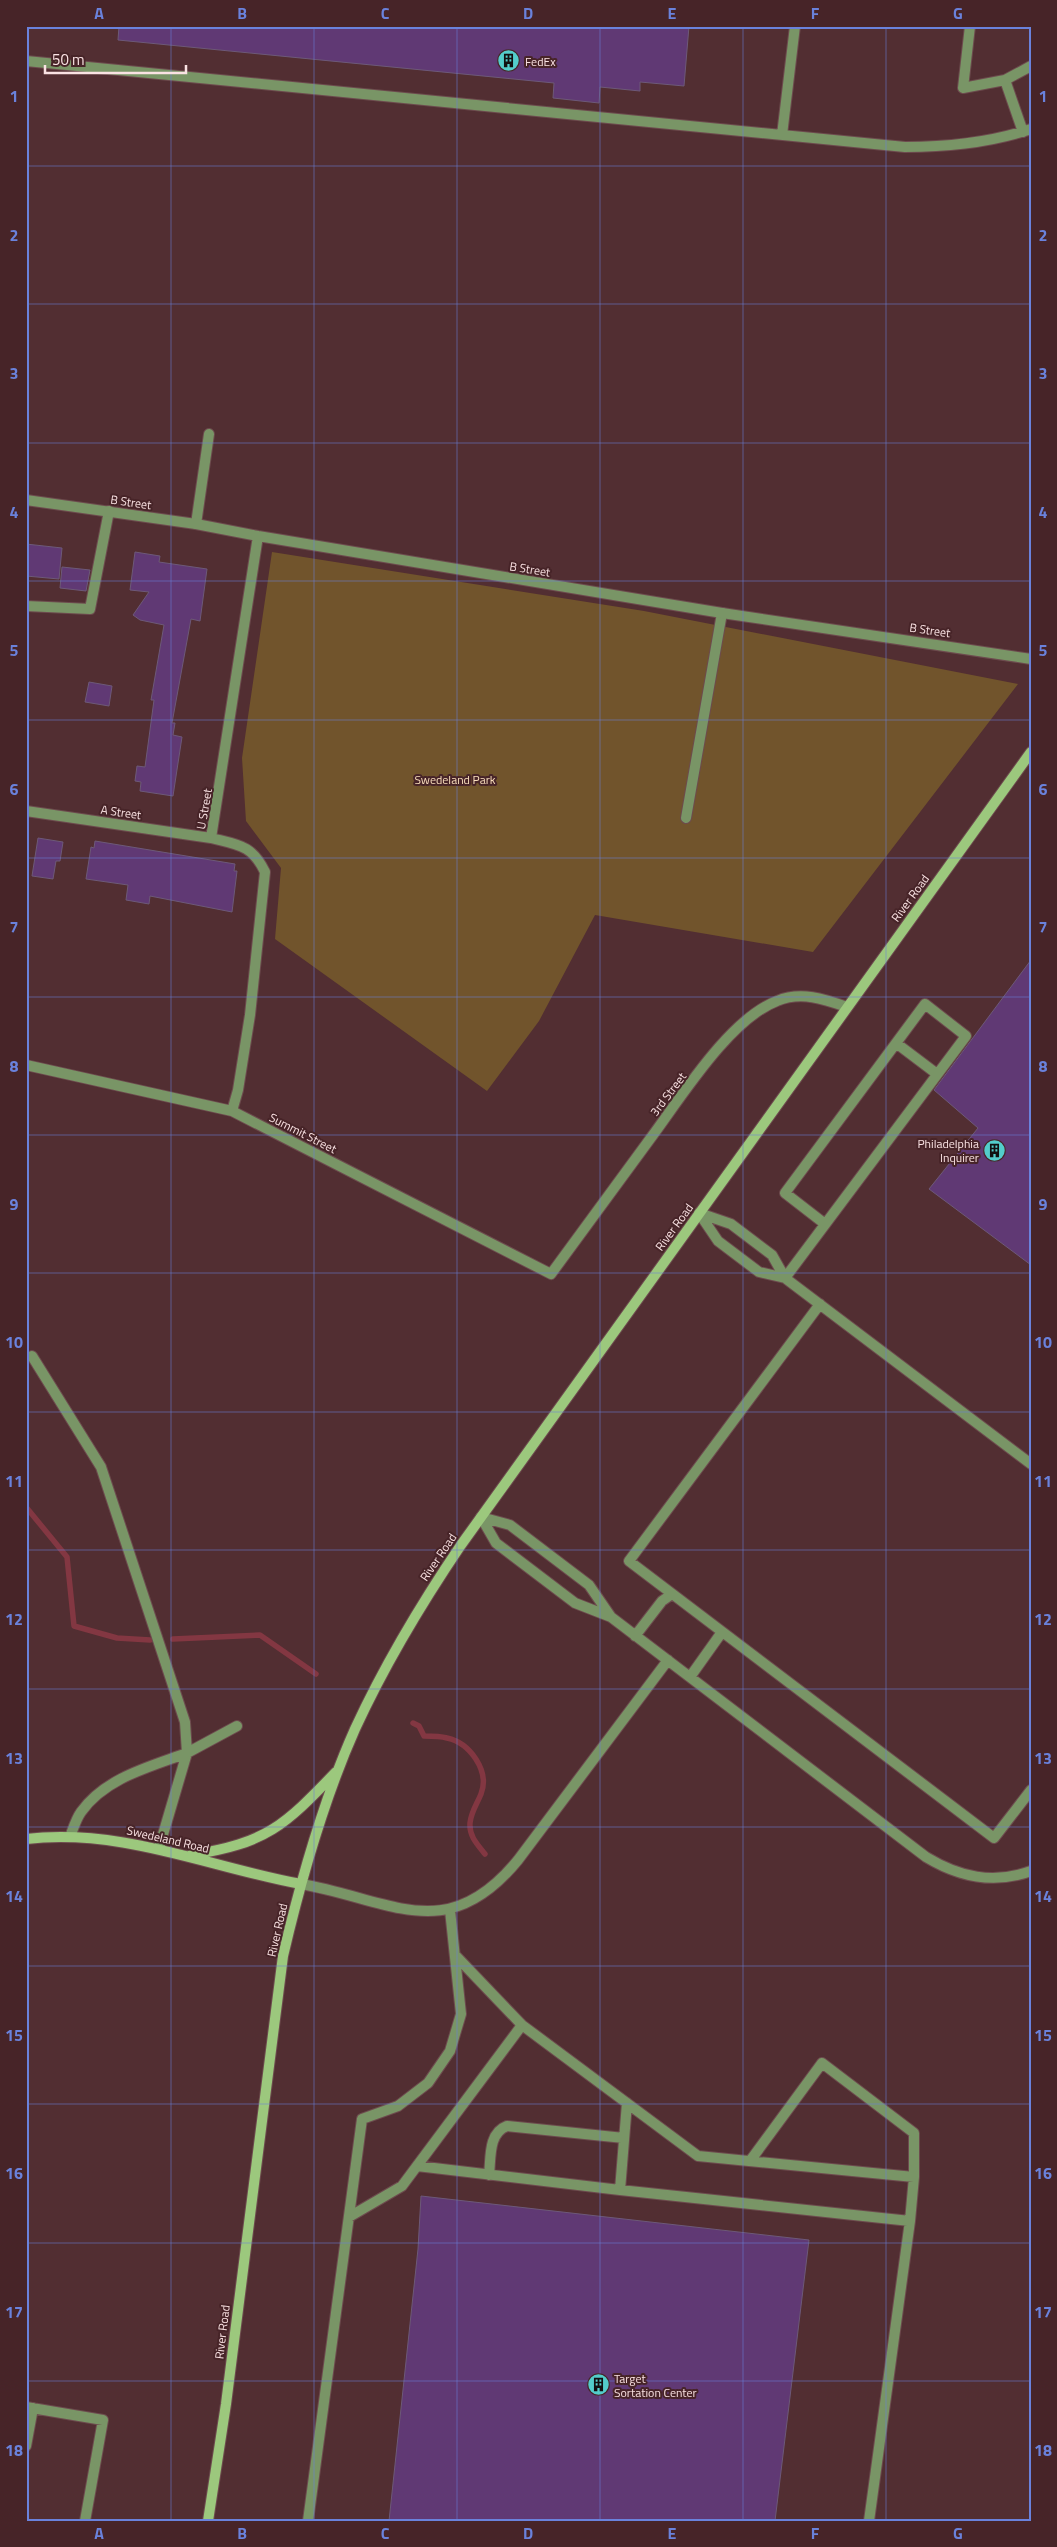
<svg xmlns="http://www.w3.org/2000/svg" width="1057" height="2547" font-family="'Titillium Web',sans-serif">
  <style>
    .green { fill: #71542c }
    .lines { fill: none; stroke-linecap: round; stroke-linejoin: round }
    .stream { stroke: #833742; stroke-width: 5.5 }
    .building { fill: #603974; stroke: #6d5978 }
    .service-casing { stroke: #6d4b4e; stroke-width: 12 }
    .minor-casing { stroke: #6d4b4e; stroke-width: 12 }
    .secondary-casing { stroke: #6d4b4e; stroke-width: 12 }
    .service { stroke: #799566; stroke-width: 10 }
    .minor { stroke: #799566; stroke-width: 10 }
    .secondary { stroke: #9cc87d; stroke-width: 10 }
    .grid { fill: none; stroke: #6a82dc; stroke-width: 1; stroke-opacity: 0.55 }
    .labels { text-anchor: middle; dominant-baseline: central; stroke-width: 4; stroke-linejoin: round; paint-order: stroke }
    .poi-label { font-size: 12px; fill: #fae2e3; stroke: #472428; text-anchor: start }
    .street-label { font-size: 12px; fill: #fae2e3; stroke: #472428 }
    .park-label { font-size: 12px; fill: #fadfbd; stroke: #472428 }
    .neatline { fill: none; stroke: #6a82dc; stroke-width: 2 }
    .grid-label { font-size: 16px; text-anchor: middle; font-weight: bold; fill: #6a82dc }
  </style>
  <rect width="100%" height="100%" fill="#522e32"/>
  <path class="green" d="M272,552L644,611L1018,684L813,952L595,915L539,1021L487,1091L275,939L281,868L246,821L242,758Z"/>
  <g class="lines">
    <path class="stream" d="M26,1507L67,1557L74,1626L117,1638L150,1640
      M173,1639L260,1635L316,1674
      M413,1723L419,1726L424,1736C432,1736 440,1736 447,1738C470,1743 490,1771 481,1794C477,1804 471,1812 470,1823C469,1836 477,1844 485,1854"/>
  </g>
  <path class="building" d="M119,26H689L684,86L640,82V91L600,87L599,103L553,98L554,83L118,40Z
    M26,544L62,548L59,579L26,576Z
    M135,552L160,556L159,562L207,569L200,621L191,619L172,723H175L173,735L182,737L173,796L140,791L141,782L135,781L137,766L145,767L154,700H151L164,625L140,620L133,615L149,592L130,590Z
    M62,567L90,570L86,591L60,588Z
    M89,682L112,686L109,706L85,702Z
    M38,838L63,842L60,861H56L53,879L32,876Z
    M95,841L235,864L234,871H237L232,912L150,896L149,904L126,900L128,885L86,879L91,847L94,848Z
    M1031,960V1265L929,1189L978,1128L934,1090Z
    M421,2196L809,2240L775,2521H389L418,2249Z"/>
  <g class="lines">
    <defs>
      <path id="service" d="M970,26L963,88L1005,80L1023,132
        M26,61L905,147C948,147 990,143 1031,129
        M1005,80L1031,66
        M782,135L795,26
        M196,524L209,434
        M26,606L90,609L109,511
        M686,818L722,613
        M896,1043L937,1074
        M699,1213L731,1224L772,1255L785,1278L1031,1464
        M699,1213L718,1241L759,1272L785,1278
        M785,1278L966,1036L925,1004L785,1193L825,1224
        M820,1304L629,1561L994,1838L1031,1790
        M32,1356L101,1467L185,1722L187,1753C149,1767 105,1778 81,1812C76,1819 73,1829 70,1837
        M481,1517L496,1543L575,1603L611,1617L926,1857C959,1877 993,1885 1031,1871
        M481,1517L510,1525L589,1585L611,1617
        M635,1636L662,1601L672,1594
        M690,1677L722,1632
        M159,1848L187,1753L237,1726
        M301,1884C392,1900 447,1947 518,1860L668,1660
        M522,2025L698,2156L914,2177V2133L822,2063L750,2161
        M417,2166L620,2190L627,2103
        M489,2175C491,2158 488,2133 507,2126L624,2138
        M620,2190L910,2221L914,2177
        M349,2217L402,2186L522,2025L455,1955
        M26,2407L103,2420L85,2521
        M26,2446L33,2408
        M308,2521L362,2119L398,2106L428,2083L450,2051L461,2014L450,1910
        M869,2521L910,2221"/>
      <path id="minor" d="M26,500L196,524L258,536L722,613L1031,659
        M26,811L211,838
        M26,1065L232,1111L551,1274C584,1229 617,1184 650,1139C680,1099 729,1019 777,1001C801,991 824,999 847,1007
        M232,1111L238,1090L250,1015L265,872C252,845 239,845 211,838L258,536"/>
      <path id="secondary" d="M26,1839C124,1828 208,1867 301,1884
        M191,1855C267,1843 284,1826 336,1772
        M208,2521L226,2404L283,1956C301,1879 323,1801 355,1729C385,1664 421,1604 461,1545L1031,752"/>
    </defs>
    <use href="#service" class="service-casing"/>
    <use href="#minor" class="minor-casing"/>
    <use href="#secondary" class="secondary-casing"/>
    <use href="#service" class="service"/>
    <use href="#minor" class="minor"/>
    <use href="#secondary" class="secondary"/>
  </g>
  <path class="grid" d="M171,26V2521M314,26V2521M457,26V2521M600,26V2521M743,26V2521M886,26V2521M26,166H1031M26,304H1031M26,443H1031M26,581H1031M26,720H1031M26,858H1031M26,997H1031M26,1135H1031M26,1273H1031M26,1412H1031M26,1550H1031M26,1689H1031M26,1827H1031M26,1966H1031M26,2104H1031M26,2243H1031M26,2381H1031"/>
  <defs>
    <symbol id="building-disc" viewBox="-11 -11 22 22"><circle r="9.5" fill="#53cdcb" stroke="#472428"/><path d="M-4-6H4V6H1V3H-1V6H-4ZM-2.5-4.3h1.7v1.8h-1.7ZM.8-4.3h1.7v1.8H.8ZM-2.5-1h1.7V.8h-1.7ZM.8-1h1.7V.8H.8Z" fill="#111"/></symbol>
  </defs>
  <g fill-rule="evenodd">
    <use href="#building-disc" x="496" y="48" width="25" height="25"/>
    <use href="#building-disc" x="982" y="1138" width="25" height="25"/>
    <use href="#building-disc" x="586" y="2372" width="25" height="25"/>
  </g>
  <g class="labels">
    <g class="poi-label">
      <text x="525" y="61">FedEx</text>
      <text x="979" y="1143" text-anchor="end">Philadelphia<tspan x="979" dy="14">Inquirer</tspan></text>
      <text x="614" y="2378">Target<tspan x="614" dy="14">Sortation Center</tspan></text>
    </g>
    <g class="street-label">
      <text transform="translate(131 502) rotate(8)">B Street</text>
      <text transform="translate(530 569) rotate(9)">B Street</text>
      <text transform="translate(930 630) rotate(8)">B Street</text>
      <text transform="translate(204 809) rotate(-80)">U Street</text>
      <text transform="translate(121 812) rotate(8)">A Street</text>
      <text transform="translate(910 898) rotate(-54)">River Road</text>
      <text transform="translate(668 1094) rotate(-53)">3rd Street</text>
      <text transform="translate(303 1133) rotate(27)">Summit Street</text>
      <text transform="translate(674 1227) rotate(-54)">River Road</text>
      <text transform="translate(438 1557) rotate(-56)">River Road</text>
      <text transform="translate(168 1839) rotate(13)">Swedeland Road</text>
      <text transform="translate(277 1930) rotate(-77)">River Road</text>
      <text transform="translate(222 2332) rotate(-83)">River Road</text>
    </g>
    <g class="park-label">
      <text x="455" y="779">Swedeland Park</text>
    </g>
  </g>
  <rect width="1057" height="2547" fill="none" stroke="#472428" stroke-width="55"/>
  <path d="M45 65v8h141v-8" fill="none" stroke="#fae2e3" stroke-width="2.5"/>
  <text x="52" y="65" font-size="15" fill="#fae2e3" stroke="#472428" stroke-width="4" paint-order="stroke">50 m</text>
  <rect x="28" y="28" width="1002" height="2492" class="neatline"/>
  <g class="grid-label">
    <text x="99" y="19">A</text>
    <text x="242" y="19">B</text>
    <text x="385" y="19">C</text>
    <text x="528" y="19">D</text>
    <text x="672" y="19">E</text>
    <text x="815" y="19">F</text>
    <text x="958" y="19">G</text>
    <text x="14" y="102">1</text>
    <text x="1043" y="102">1</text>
    <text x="14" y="241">2</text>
    <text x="1043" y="241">2</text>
    <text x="14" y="379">3</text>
    <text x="1043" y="379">3</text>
    <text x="14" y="518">4</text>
    <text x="1043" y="518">4</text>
    <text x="14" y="656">5</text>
    <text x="1043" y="656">5</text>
    <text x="14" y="795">6</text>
    <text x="1043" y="795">6</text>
    <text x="14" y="933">7</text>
    <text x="1043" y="933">7</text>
    <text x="14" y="1072">8</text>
    <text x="1043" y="1072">8</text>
    <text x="14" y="1210">9</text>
    <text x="1043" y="1210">9</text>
    <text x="14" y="1348">10</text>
    <text x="1043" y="1348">10</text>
    <text x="14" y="1487">11</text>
    <text x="1043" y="1487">11</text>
    <text x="14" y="1625">12</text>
    <text x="1043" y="1625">12</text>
    <text x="14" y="1764">13</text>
    <text x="1043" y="1764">13</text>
    <text x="14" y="1902">14</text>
    <text x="1043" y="1902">14</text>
    <text x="14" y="2041">15</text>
    <text x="1043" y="2041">15</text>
    <text x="14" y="2179">16</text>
    <text x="1043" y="2179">16</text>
    <text x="14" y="2318">17</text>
    <text x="1043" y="2318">17</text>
    <text x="14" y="2456">18</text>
    <text x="1043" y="2456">18</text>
    <text x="99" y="2539">A</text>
    <text x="242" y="2539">B</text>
    <text x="385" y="2539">C</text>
    <text x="528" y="2539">D</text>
    <text x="672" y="2539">E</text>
    <text x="815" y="2539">F</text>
    <text x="958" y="2539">G</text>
  </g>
</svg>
